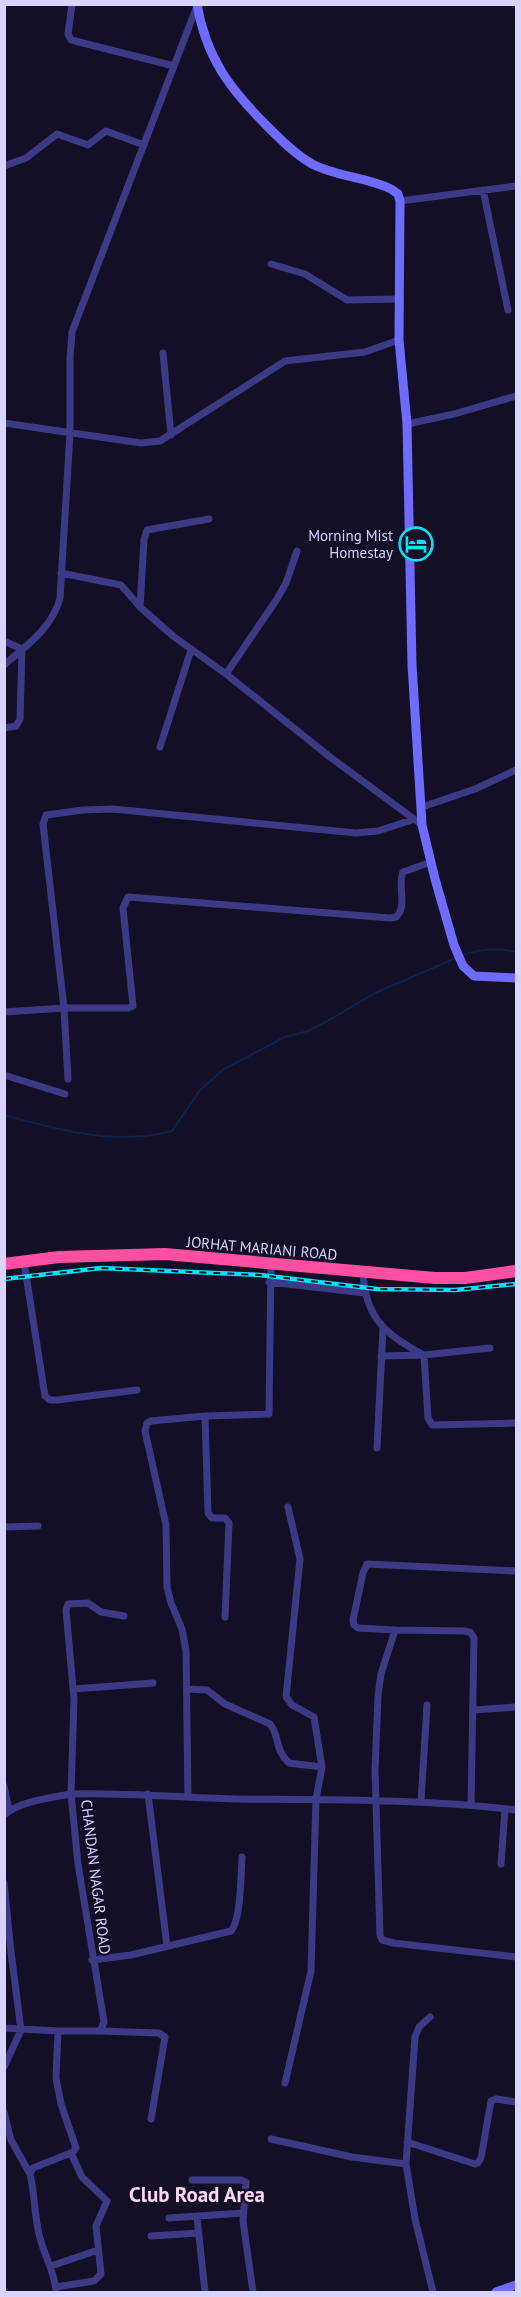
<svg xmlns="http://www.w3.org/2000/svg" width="521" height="2297" font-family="'PT Sans',sans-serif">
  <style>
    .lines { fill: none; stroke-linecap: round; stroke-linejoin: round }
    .stream { stroke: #0c2248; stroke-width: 2 }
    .street { stroke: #3d3a85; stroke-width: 7 }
    .secondary { stroke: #6f6bff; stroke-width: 9 }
    .highway { stroke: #ff4fa3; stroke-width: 12 }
    .rail-casing { stroke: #00e5ff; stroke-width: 4.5 }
    .rail { stroke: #130f26; stroke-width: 2; stroke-dasharray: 7; stroke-linecap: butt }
    .labels { text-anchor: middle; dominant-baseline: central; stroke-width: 4.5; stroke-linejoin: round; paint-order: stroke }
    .poi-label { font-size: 15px; fill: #d9d4ff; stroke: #130f26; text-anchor: end }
    .street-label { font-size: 15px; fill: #d9d4ff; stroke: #130f26 }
    .district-label { font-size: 21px; font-weight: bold; fill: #ffd6f0; stroke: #130f26 }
  </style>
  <rect width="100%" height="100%" fill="#130f26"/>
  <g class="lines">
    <path class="stream" d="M461,956C479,948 497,948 516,952
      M4,1115C59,1130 116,1146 172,1131L200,1090L224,1069L285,1037L308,1031L331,1019L375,993L456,958"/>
    <path class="street" d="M72,4L68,34L71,40L174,66
      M4,166L26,158L57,134L88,145L106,131L144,145
      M483,190L508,310
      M400,201L516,186
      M271,264L305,274L347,300L399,299
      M163,353L171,435
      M4,423L141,443L160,441L285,361L365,352L399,340
      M407,424L454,414L516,396
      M61,573L121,585L140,607L173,636L226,674L330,757L422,825
      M140,607L144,540L147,530L209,519
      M4,641L22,649L20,719L16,726L4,728
      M4,665C26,646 53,627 60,598L70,433V358L72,332L197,6
      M226,674L277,599L286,583L297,551
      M160,747L191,650
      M422,807L475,789L516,770
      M4,1012L64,1008H128L133,1006L123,908L128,897L390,918L396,917C408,906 397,886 403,872L431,862
      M4,1075L65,1094
      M68,1079L64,1008L43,824L46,815L83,810L113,809L356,833L378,831L412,820
      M24,1262L45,1396L50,1400H57L137,1390
      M363,1273C365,1318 387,1336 424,1355L428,1418L432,1425L516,1423
      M269,1282L365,1293
      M381,1356L424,1355L490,1348
      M377,1448L383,1328
      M4,1527L38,1526
      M225,1617L229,1523L225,1518H212L208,1513L205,1416L269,1414L271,1263
      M395,1630L358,1628L354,1625L353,1620L363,1573L367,1564L516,1571
      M74,1689L153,1683
      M187,1689L207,1690L225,1704L270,1724C280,1736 274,1749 289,1763L322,1767
      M473,1710L516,1707
      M4,1786L9,1811
      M148,1794L167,1946
      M188,1796L186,1651L182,1629L171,1603L167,1587L166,1525L145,1431L147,1423L151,1421L205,1416
      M421,1801L427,1705
      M471,1805L474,1638L470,1632L464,1631L395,1630L381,1674L378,1696L375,1770L380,1935L382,1940L393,1943L516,1957
      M4,1815C21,1801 50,1798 71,1794L74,1699L66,1610L68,1604L88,1603L101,1612L124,1616
      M501,1864L505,1809
      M4,1883L11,1952L21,2030L4,2067
      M92,1960L131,1955L231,1931C241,1919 241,1874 242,1857
      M430,2017L419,2027L415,2037L406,2164L415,2219L433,2292
      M4,2028L58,2031
      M100,2031L159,2033L165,2037L151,2119
      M285,2083L311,1971L316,1799L322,1767L314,1717L292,1705L286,1697L300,1559L288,1507
      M4,2112L11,2140L30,2174
      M271,2139L352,2157L406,2164
      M407,2142L475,2164L478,2163L481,2158L491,2101L496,2099L516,2102
      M192,2180H241L246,2182L243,2221L253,2292
      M197,2217L205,2292
      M169,2218L243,2213
      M151,2236L199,2233
      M51,2266L98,2250
      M56,2287L94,2281L101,2274L96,2226L107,2201L82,2177L71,2153
      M56,2292C55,2271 43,2254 39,2234C34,2214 35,2194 30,2174L33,2168L73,2152L76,2148L61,2104L56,2078L58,2031H100L104,2022L78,1864L71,1794C126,1792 180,1798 235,1799C329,1800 423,1799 516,1810"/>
    <path class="secondary" d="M197,4C206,58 230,89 267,126C281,140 295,154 312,164C337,177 366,177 391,189L398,194L400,201L399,340L407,424L412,665L422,825L435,879L454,945L463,966L474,976L516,978
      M496,2292L516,2285"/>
    <path class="highway" d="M4,1264L59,1257L165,1254L435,1278H465L516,1271"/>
    <defs>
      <path id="rail" d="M4,1279L101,1268L260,1275L377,1289L455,1290L516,1284"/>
    </defs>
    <use href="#rail" class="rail-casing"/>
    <use href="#rail" class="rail"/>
  </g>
  <defs>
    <symbol id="hotel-ring" viewBox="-11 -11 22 22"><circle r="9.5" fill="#130f26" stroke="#00e5ff" stroke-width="1.5"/><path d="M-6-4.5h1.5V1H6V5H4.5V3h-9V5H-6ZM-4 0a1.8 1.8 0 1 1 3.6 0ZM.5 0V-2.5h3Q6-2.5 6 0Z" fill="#00e5ff"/></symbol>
  </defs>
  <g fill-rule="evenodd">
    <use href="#hotel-ring" x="397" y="525" width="38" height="38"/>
  </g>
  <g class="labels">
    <g class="poi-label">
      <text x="393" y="535">Morning Mist<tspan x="393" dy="17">Homestay</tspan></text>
    </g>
    <g class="street-label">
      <text transform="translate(262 1248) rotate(5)">JORHAT MARIANI ROAD</text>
      <text transform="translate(96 1877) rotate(83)">CHANDAN NAGAR ROAD</text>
    </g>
    <g class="district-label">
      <text x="197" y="2194">Club Road Area</text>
    </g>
  </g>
  <rect width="521" height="2297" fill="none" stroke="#d9d4ff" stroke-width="12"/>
</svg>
